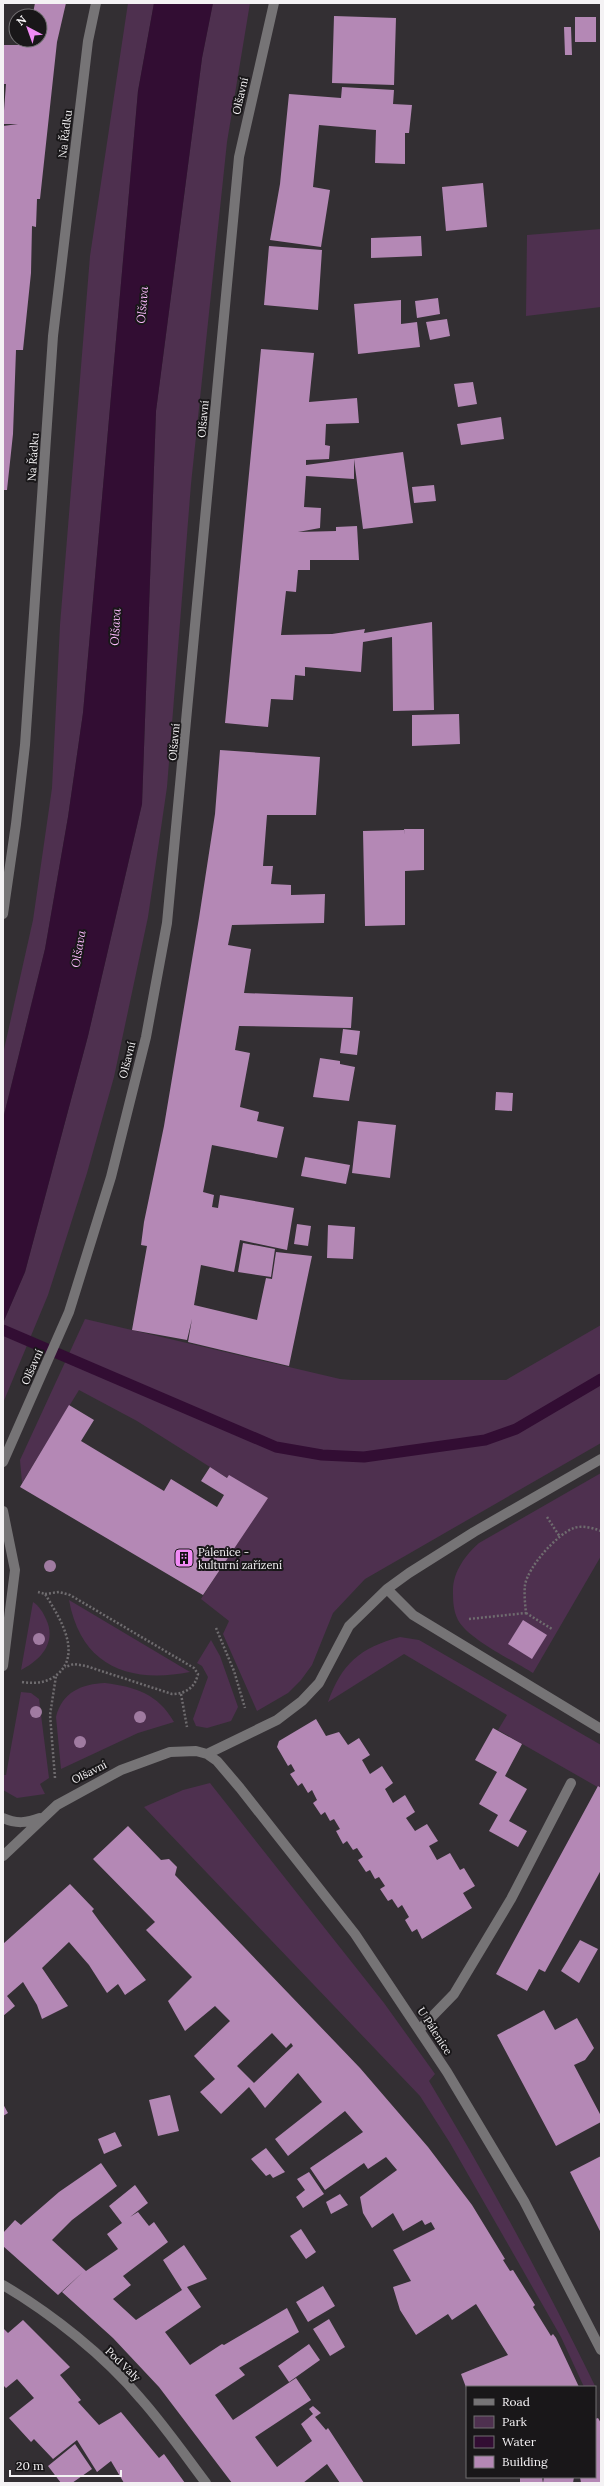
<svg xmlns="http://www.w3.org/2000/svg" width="604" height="2486" font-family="Lora,serif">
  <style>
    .green { fill: #4e304f }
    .water { fill: #320d33 }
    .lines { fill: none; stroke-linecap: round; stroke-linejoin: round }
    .stream { stroke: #320d33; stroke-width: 11 }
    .building { fill: #b488b5; fill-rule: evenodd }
    .path { stroke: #6f6c6f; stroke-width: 2.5; stroke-dasharray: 2 2; stroke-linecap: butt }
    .minor { stroke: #767476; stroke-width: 10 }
    .tree { fill: #a07ba1 }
    .labels { text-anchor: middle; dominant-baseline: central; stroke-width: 4; stroke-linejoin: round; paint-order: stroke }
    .street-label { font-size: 11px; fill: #f4f2f4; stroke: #191719 }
    .poi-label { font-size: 11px; fill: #f4f2f4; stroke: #191719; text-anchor: start }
    .water-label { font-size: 12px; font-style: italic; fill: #f9b9fa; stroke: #191719 }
  </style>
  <rect width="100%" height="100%" fill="#332f33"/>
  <path class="green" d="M128,3H154L138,91L83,713L68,817L45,949L3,1119V1054L33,920L52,788L60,625L90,256Z
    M213,3H250L227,142L191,484L167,787L148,917L114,1077L87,1173L48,1295L3,1403V1323L25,1272L88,1036L142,804L156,411L202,58Z
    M601,229V307L526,316L527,235Z
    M85,1319L340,1379L352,1380H506L601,1325V1443L365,1579L333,1613L312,1665L301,1680L288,1693L257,1711L223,1634L229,1621L201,1599L264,1501L137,1421L79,1390L22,1483L20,1460Z
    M601,1473V1556L533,1673C514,1661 468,1639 458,1620C453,1610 453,1600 453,1590C453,1572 466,1554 479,1543Z
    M69,1600L190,1672C129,1684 81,1666 69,1600Z
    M33,1602C39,1606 43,1612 46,1619C57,1642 41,1660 21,1670Z
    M400,1637L419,1640L601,1745V1789L498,1730L507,1715L404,1654L328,1702C342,1663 360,1648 400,1637Z
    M211,1640L220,1656L238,1707L231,1721L207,1728L196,1726L193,1719L208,1677L202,1666L197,1663Z
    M105,1683C136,1687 158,1694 174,1722L138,1733L61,1769L56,1717C62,1692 82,1684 105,1683Z
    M21,1692L31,1693L39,1699L49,1778L40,1784L45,1794L17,1798L3,1790V1775H6Z
    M210,1783L384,2003L435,2074L429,2081C489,2181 545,2283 596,2388L595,2389V2387H584L561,2337L450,2143L420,2096L144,1807L183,1790Z"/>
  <path class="water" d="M154,3H213L202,58L156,411L142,804L88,1036L25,1272L3,1323V1119L45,949L68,817L83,713L138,91Z"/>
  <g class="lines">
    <path class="stream" d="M3,1330L276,1447L322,1455L364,1457L485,1440L516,1429L601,1379"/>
  </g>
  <path class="building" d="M35,3H66L57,42L40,199H37L36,227L32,226L31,273L23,350H16L13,434L7,490H3V126L18,124H3L6,84H3V45H22V40H40V16H27L28,12L33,13Z
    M334,16L396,18L394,85L332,83Z
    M575,17H596V42H575Z
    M564,27H571L572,55H565Z
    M342,87L394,90L393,104L412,105L409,133H405V164L375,163L376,130L319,125L313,187L330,190L321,247L270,240L280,184L289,94L341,98Z
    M483,183L487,227L446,231L442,187Z
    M421,236L422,256L371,258V238Z
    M269,246L322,250L318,310L264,305Z
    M438,298L440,314L417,318L415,301Z
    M401,300V324L417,322L420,347L358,354L354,304Z
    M447,319L450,336L430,340L426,322Z
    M261,349L314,353L309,402L357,398L359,423L326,424L325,445L330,446L329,459L306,460V465L403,452L413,523L363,529L354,459V479L306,476L304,507L321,508L320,528L298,532L336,531V527L357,526L359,560H310V570H298L296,592L286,591L281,635L332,634L365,629L364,633L432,622L434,710L393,711L392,637L363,642L361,672L305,667V676L295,675L293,700L271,699L268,727L225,723Z
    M473,382L477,404L458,407L454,384Z
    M501,417L504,439L461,445L457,424Z
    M434,485L436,501L414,503L412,487Z
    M459,714L460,744L412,746V715Z
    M220,750L320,757L316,815H267L263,866H273L271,884L291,885V895L325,894L324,923L232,925L228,945L251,949L244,993L353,997L351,1028L239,1026L235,1050L250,1053L240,1107L259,1112L257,1121L284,1127L277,1158L212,1145L203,1192L214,1195L212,1207L218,1208L220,1195L294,1208L287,1250L240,1240L234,1272L201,1265L194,1305L257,1320L266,1278L272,1279L276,1252L312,1256L289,1366L188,1342L192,1319L187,1340L132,1330L147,1246L141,1245L144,1222L164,1126L199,918L215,814Z
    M404,829H424V870L405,871V925L365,926L363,831L404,830L405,835Z
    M343,1029L360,1031L357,1055L340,1053Z
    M320,1058L340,1061V1064L355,1067L349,1101L313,1097Z
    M496,1092L513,1093L512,1111L495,1110Z
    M358,1121L396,1125L390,1178L352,1173Z
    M305,1157L350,1165L346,1184L301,1176Z
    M297,1224L311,1226L308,1246L294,1244Z
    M328,1225L355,1227L353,1259L327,1258Z
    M243,1243L275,1249L271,1277L238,1272Z
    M69,1405L94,1420L81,1441L164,1491L171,1479L217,1507L224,1495L201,1481L210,1467L227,1478L229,1475L268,1498L203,1595L20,1487Z
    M523,1620L547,1635L532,1659L508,1644Z
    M316,1719L326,1736L339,1732L348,1745L359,1738L370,1755L362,1760L370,1774L382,1766L393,1783L385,1789L393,1803L405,1795L415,1812L406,1818L415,1831L427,1824L438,1841L429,1846L437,1860L450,1853L460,1870L464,1868L475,1886L463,1893L472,1908L422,1939L417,1929L412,1932L405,1920L409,1917L402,1905L398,1908L392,1899L388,1901L380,1889L385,1886L379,1877L375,1879L370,1870L366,1872L358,1860L363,1857L357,1848L353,1850L347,1841L343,1844L336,1831L340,1829L334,1819L330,1821L325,1812L321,1815L313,1803L317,1800L312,1790L308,1793L302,1783L298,1786L290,1774L295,1771L291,1764L288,1766L277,1747L279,1741Z
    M493,1728L522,1744L505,1776L527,1789L509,1821L527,1831L518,1847L489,1831L498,1815L479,1804L497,1772L475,1760Z
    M598,1786L601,1788V1870L545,1972L539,1969L527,1991L496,1974Z
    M128,1826L161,1860L169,1859L177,1867L175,1875L360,2068L428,2147L472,2205L505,2259L503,2260L510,2271L513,2270L535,2305L533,2307L551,2336L553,2334L556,2338L579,2387H467V2390L461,2374L508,2355L476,2304L452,2320L448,2314L416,2335L400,2310L393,2287L411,2281L393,2250L435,2229L431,2222L425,2225L422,2220L403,2231L393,2213L372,2228L363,2213L360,2197L397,2170L386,2157L368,2169L364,2163L325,2190L310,2168L363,2132L345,2111L288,2156L275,2139L322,2102L298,2073L265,2108L249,2087L221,2114L200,2092L215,2079L194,2056L230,2021L215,2006L185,2031L168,2001L192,1977L146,1930L155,1922L93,1859ZM272,2033L286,2048L291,2043L293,2046L254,2083L237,2066Z
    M70,1884L94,1909L92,1911L100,1922L146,1980L125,1995L118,1984L107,1993L89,1965L69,1942L42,1968L68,2006L42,2019L37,2005L23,1982L7,1996L15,2006L3,2016V1944Z
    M580,1940L598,1949L579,1983L561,1971Z
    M544,2010L555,2030L577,2018L594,2048L585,2060L574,2065L601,2116V2122L556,2146L497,2035Z
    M170,2095L179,2131L158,2136L149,2100Z
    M3,2104L8,2113L3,2116Z
    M115,2132L122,2146L104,2154L98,2139Z
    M266,2148L285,2172L273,2178L270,2174L266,2176L251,2159Z
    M601,2156V2233L570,2172Z
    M101,2163L117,2186L72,2220L52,2240L86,2271L118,2249L107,2234L122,2223L109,2206L135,2185L148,2203L130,2217L138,2212L149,2226L154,2222L168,2242L123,2276L131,2285L113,2299L136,2320L182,2290L163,2260L184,2245L207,2279L187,2287L201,2307L165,2332L190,2365L222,2344L224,2345L287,2308L299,2332L239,2368L245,2375L215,2395L233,2420L296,2378L311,2400L255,2437L277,2467L312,2441L301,2424L313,2414L309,2409L313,2406L321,2413L315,2417L326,2430L328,2428L364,2483H340L327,2464L303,2483H232L159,2387L113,2338L62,2292L83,2272L58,2295L3,2246V2233L15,2220L21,2225L59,2192Z
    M309,2172L324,2194L303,2208L296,2197L305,2190L297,2179Z
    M340,2194L348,2205L331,2214L326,2202Z
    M301,2229L316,2252L306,2259L290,2236Z
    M323,2286L335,2306L308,2322L296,2302Z
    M329,2319L345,2347L330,2356L313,2329Z
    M23,2320L70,2367L60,2375L81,2400L78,2402L99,2425L121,2412L159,2458L164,2454L185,2483H124L111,2461L97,2472L77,2440L53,2459L34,2439L31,2442L9,2418L34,2398L17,2379L6,2388L3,2385V2328L8,2333Z
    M309,2344L320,2360L289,2382L278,2366Z
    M598,2418L601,2423V2483H581L580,2477H595V2419Z
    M75,2444L92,2469L72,2483H61L48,2466Z
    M520,2477H542L543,2483H520Z
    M544,2477H574L573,2483H543Z"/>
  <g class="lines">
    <path class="path" d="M547,1517L560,1537
      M45,1594L59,1592L70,1595L194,1668L198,1674C195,1688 185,1694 172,1694L86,1666L74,1664L65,1667
      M526,1613L552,1629
      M469,1619L526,1613C525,1604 524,1594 525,1585C528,1567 557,1534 574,1528C583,1525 593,1528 601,1531
      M216,1628L234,1671L245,1708
      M22,1682C36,1684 48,1683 59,1673C82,1651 58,1615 45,1594L38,1592
      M181,1694L187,1727
      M55,1778L50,1715L56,1676"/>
    <path class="minor" d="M3,914L16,824L25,745L53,336L88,41L96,3
      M3,1462L69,1312L111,1177L146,1037L167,923L239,157L274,3
      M3,1511L15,1570L3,1666
      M387,1589L413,1615L601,1729
      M207,1754L277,1720L302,1701L319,1683L349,1626L387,1589L409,1573L474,1532L601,1459
      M3,1818C16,1824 27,1823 40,1818
      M3,1856L57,1805L121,1770L170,1752L196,1751L207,1754L217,1761L240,1788L355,1934L447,2072L524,2201L601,2350
      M420,2029L454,1994L511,1899L571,1783
      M3,2285C52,2314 104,2355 141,2399C164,2425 185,2455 206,2483"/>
  </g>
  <g class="tree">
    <circle cx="50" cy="1566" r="6"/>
    <circle cx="39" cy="1639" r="6"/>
    <circle cx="36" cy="1712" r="6"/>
    <circle cx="140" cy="1717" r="6"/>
    <circle cx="80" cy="1742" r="6"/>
  </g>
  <defs>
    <symbol id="building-square" viewBox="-11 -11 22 22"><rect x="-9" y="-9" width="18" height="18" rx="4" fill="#f18bf5" stroke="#191719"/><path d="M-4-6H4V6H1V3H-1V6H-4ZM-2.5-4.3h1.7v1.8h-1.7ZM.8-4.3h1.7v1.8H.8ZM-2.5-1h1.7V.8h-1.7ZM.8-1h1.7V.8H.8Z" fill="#111"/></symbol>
  </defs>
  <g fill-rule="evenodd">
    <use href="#building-square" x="173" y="1547" width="22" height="22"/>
  </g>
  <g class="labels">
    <g class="street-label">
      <text transform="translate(240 96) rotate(-77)">Olšavní</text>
      <text transform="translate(65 134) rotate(-83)">Na Řádku</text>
      <text transform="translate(203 419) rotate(-85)">Olšavní</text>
      <text transform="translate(33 457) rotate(-86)">Na Řádku</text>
      <text transform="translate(174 742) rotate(-85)">Olšavní</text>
      <text transform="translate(127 1060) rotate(-76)">Olšavní</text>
      <text transform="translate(32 1367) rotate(-66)">Olšavní</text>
      <text transform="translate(89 1772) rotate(-27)">Olšavní</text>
      <text transform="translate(435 2031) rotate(57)">U Pálenice</text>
      <text transform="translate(123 2364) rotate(44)">Pod Valy</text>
    </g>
    <g class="poi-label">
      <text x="198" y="1552">Pálenice -<tspan x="198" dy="13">kulturní zařízení</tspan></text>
    </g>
    <g class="water-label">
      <text transform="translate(142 305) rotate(-85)">Olšava</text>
      <text transform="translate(115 627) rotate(-87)">Olšava</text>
      <text transform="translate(78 949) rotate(-80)">Olšava</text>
    </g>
  </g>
  <rect width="604" height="2486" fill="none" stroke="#f4f2f4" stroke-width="8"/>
  <rect x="466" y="2386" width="130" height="92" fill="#191719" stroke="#716f71"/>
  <rect x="474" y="2399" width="20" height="6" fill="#767476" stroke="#716f71"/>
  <text x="502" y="2406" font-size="12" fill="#f4f2f4">Road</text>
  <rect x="474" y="2416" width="20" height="12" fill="#4e304f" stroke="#716f71"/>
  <text x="502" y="2426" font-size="12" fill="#f4f2f4">Park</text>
  <rect x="474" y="2436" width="20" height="12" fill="#320d33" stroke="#716f71"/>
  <text x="502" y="2446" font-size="12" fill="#f4f2f4">Water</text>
  <rect x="474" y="2456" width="20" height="12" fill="#b488b5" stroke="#716f71"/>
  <text x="502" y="2466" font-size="12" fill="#f4f2f4">Building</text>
  <g transform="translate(28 28) rotate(319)"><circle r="19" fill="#191719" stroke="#716f71"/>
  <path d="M0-3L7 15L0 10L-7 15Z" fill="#f18bf5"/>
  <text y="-6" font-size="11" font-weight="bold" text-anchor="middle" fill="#f4f2f4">N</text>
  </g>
  <path d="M10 2470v6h111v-6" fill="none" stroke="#f4f2f4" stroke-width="2"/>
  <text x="16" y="2470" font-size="12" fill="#f4f2f4" stroke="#191719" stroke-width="3" paint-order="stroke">20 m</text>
</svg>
